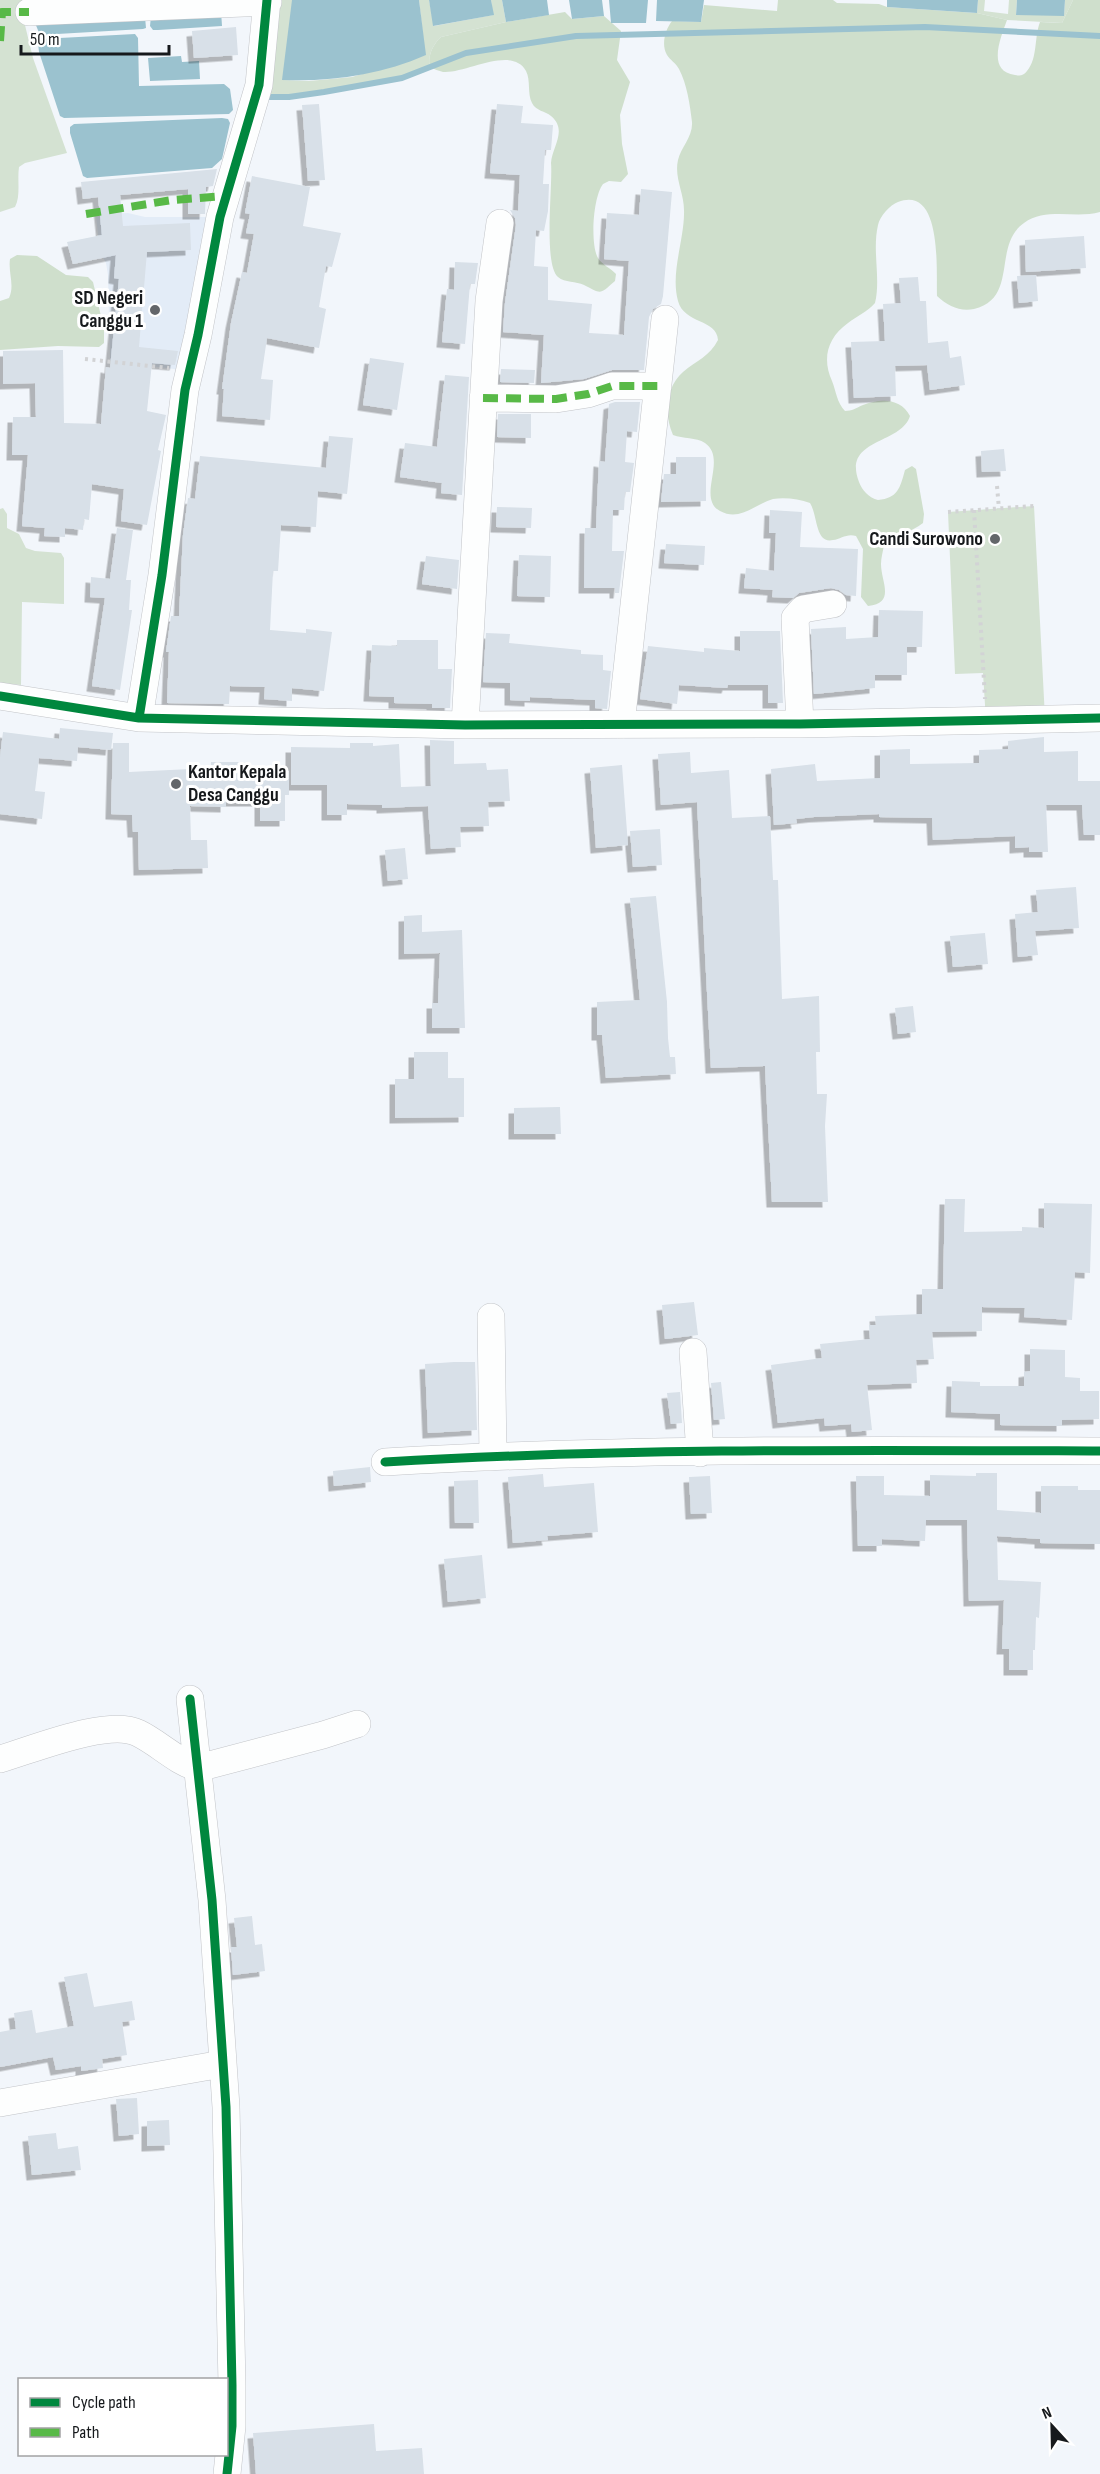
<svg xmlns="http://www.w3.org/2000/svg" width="1100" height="2474" font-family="'Sofia Sans Condensed',sans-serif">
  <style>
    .built { fill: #e3ecf7 }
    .green { fill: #d4e2d2 }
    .forest { fill: #cfdfcc }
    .water { fill: #9bc2cf }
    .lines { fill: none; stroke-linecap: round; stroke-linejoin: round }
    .stream { stroke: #9bc2cf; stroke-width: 6 }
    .building { fill: #d8e0e8; filter: url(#shadow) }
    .minor-casing { stroke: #c2c4c8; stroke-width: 28 }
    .path { stroke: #d2d3d5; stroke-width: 4; stroke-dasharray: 3 4.5; stroke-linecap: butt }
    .minor { stroke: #fdfefe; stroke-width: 27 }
    .quiet { stroke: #58b947; stroke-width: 8; stroke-dasharray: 15 8; stroke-linecap: butt }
    .cycleway-casing { stroke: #fff; stroke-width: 13 }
    .cycleway { stroke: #00873e; stroke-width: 9 }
    .poi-dot { fill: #63666a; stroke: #fff; stroke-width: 2 }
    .labels { text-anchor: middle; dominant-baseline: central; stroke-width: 6; stroke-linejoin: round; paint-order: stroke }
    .poi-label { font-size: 20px; font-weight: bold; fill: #16191c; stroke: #fff; text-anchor: end }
  </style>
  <defs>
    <filter id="shadow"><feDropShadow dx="-5.5" dy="5.5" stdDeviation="0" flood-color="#0004"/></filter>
  </defs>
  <rect width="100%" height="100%" fill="#f2f6fb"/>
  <path class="built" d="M128,213L145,217H220L190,371L110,361L108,275L106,263L100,252L96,217L104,214Z"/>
  <path class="green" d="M0,0H154L23,17L33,58L67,153L25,163L19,167C17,180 21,195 15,207L0,212Z
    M267,0H294L283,80L309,81L352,77L425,55L419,0H429L434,26L493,15L491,0H502L506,22L441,37C433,44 427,57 430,67C377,87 313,97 256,97Z
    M978,0H985L984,11L1008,14L1009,0H1017L1016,14L1064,15L1065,0H1073L1062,23L1007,20L977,13Z
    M1034,506L1045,718L986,721L983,673L955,674L948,512Z
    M3,508L7,514V528L19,534L26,548L35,551L61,553L64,558V604L22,602L21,685L0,683V509Z"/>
  <path class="forest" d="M778,0H833L837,3L879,4L887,7L977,13L1007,20C1001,37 986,71 1015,75C1020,76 1023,76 1027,71C1038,58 1034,37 1040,22L1062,23L1073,0H1100V212C1076,219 1046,207 1024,223C992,245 1019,298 974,309C960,312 948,306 937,296C936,272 943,185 898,202C890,205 880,216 878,225C872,251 881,278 875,303C867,312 857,316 848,323C827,338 822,359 832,381C836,391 837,403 845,411C852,411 856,408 863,405C880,398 901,398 910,416C901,445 842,438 859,482C862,490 869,498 878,500C898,498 900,488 905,470L912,466L916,469L924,514L923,523C911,533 896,534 884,545C883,551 881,558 881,564C881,582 896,603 868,606L861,597L863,549L856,536C847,533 841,539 833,540C815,544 818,516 810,503C799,499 785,497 773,499C755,504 740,522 720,511C696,498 728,459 705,443C696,437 683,439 673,435C664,415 665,388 683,372C696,361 710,356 718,340C717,319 684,324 678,301C670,272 685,239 684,210C684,193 674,177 678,160C681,147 693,137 692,122C690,105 687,84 679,69C676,63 670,60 667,55C661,45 665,30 672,21L701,22L704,5L777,11Z
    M565,12L572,19L604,16L621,31L617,60L630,82L620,115L622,144L628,174L621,182L609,181L603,184C593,197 590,244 598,258C602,265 611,268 616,274L615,281C599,295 602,294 584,285C576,281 565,283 558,277C543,264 553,185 551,163C552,147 568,130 551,116C545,111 536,111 532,103C527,93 531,81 526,71C512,45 466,74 443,72C439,71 434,69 430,67C427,57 433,44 441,37L506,22Z
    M17,255L37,256L66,275L88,277L93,282L104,329V343L99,347L58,346L0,350V301L9,298C15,285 8,273 10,259Z"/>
  <path class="water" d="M292,0H419L426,55C381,75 331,82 282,80Z
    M429,0H491L494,15L433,26Z
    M502,0H547L549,15L506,22Z
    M569,0H602L604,16L572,19Z
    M609,0H648L646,23H611Z
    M657,0H704L701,22L656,21Z
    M887,0H978L977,13L887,7Z
    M1017,0H1065L1064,16L1016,15Z
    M221,11L222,26L158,30H153L150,26L151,16Z
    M145,17L146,28L143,29L40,35L35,23Z
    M135,34L138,38L139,86L224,84L230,89L233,110L229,114L64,118L60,116L39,52L38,43L41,39Z
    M181,56L182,62L199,61L200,79L150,81L148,58Z
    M222,118L228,119L230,123L222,159L212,168L87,178L83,176L70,133V127L74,124Z"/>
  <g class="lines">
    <path class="stream" d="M262,97H289L324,92L402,78L466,53L576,36L925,27L1100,36"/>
  </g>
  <path class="building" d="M236,27L238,55L194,58L192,31Z
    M319,104L325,180L308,181L302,105Z
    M497,104L523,106L521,123L553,125L551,150H545L543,184H549L548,211L544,231L536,230L534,266L548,267V300L592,304L589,333L624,335L629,261L604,259L607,213L639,215L641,189L672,192L663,296L661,304L653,309L649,317L644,370H612L584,379L541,383L544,335L503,332L505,303L516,225L515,218L510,210L518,211L520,175L490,173Z
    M217,169L213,186L206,187L205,214H188V189L120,195L123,226L190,223L191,250L147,252L139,347L178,351L175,365L152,363L147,411L166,415L158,450L161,451L147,525L121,521L124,489L92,484L89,520L84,519L83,530L65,528V537L44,536L45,528L22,526L28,455H12L13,417H36L35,383L3,384V351L63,350L64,423L101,424L106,367L110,368L119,279L114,278L116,255L73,264L67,242L102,235L98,197L83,199L81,182Z
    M252,176L310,187L303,226L341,233L332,267L326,266L319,307L326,309L319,348L267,338L261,379L273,380L270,420L222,416L224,389H222L231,323L242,272L247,273L254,234L246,233L250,214L245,213Z
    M1084,236L1086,268L1026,272L1025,240Z
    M455,262L478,263L475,284H470L465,344L442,342L447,289L454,290Z
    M1036,275L1038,301L1019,303L1017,276Z
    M918,277L920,301H926L928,343L948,341L950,358L961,356L965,385L930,390L927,365L895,366L896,396L854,398L851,342L885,341L883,304L901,303L899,278Z
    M370,358L404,363L397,410L363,405Z
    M501,369L535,370L534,383L500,382Z
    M445,375L469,377L462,495L441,493L442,483L400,477L405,443L437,447Z
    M615,402H640L637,432L627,431L625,462L634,463L630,492H625L624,510H613L612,551H624L619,593H615V588H584L585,528H596L599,461L605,462L609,404Z
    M498,414H531V438L497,437Z
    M329,436L353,438L347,494L318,491L316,527L281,525L278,571H273L270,630L306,633V629L332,632L324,691L292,688V701L264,699L265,687L230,686L229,704L167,703L169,652H166L171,616H179L183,535L188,498L195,499L200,456L326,468Z
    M1004,449L1006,471L982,472L981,451Z
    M676,457H706V501L661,502L664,474H676Z
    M497,507L532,508L531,528L496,527Z
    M770,510L802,512L800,547L858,549L856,596L846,595L839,590L831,588L799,593L793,598L772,597L773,590L744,588L746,568L774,571L776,533H769Z
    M117,528L133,530L126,580H131L129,610H132L120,690L92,686L105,598L90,597L91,577L110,579Z
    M666,544L705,546L704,565L664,563Z
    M519,555L551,556L550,597L517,596Z
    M426,556L459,560L457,589L422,584Z
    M879,610L923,611L922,647H907V675H875V688L814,694L811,629L846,627V639L878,637Z
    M740,631H780L783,703H768V685H728L727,688L679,685L677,704L640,699L648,646L704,652V648L740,651Z
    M486,633L510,634L509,643L581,650V654L603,655V670L611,671L607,709L595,708V700L530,697V701L510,700V683L483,682Z
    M397,640H438V669H452L450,708H432V704L394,703V697L369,696L372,645L397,646Z
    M60,728L113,733L111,750L78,747L77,761L39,758L35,791L45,792L42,819L0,814V757L3,732L59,739Z
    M1044,737V752L1078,751V781H1100V835H1084L1082,805H1046L1048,852H1029V847L1015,848V836L933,840L932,818L879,817V814L814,817L796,819L797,823L774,825L771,769L815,764L817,781L880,778V750L910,749V764L979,763V750L1008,749V741Z
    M430,740L454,741V764L486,763L487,770L508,769L510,801L488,802L489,826L460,827L461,847L431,849L428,806L382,808V805L347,804V815H327V785H291V747L350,748V743H373V746L399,744L401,787L431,786Z
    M113,743H129V772L211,768V762H248V770L289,771V795H285V821H260V801H226V807L190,806L191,840H207L208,868L139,870L138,832H133L132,815L111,814Z
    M690,752L691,773L729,770L732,818L770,816L773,880H778L782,999L819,996L820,1052H816L817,1094H827L825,1126L828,1202H772L765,1066L711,1068L697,802L661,805L658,754Z
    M622,765L628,845L596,848L590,768Z
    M660,829L662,865L633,867L630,831Z
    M405,848L408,879L388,881L385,850Z
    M1076,887L1079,928L1035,931L1038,955L1018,957L1015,914L1038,912L1036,890Z
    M656,896L667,1002L668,1038L670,1057H675L676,1074L606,1078L602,1035H597V1002L640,1000L630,898Z
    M422,915V932L462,930L465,1028H432V1003H438L440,953L404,954V916Z
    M985,933L988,964L953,967L950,936Z
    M913,1006L916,1032L898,1034L895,1008Z
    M414,1052H448V1078H464V1117L395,1118V1079H414Z
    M560,1107L561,1134H514V1108Z
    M945,1199H965L964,1232L1022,1231V1227L1044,1228V1203L1092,1204L1090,1273L1075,1272L1072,1320L1024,1317L1025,1308L982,1307V1331L932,1332L934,1359L916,1360L917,1383L867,1385L872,1430L852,1432L851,1424L825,1426L824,1418L778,1423L771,1365L822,1358L820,1344L870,1339L869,1325H876L875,1316L922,1314V1289H943Z
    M694,1302L698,1335L665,1339L662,1305Z
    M1030,1349L1065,1350V1377L1080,1378V1391H1099V1419L1062,1420V1426L1000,1425V1414L951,1412L952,1381L980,1382V1386H1024V1372L1030,1371Z
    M454,1362H475L477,1430L428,1433L425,1364Z
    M721,1382L725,1419L714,1420L711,1383Z
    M680,1392L682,1423L671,1424L667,1393Z
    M370,1467L371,1482L334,1486L333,1471Z
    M976,1473H997V1510L1041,1513V1486H1078V1490H1100V1544L1040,1543V1539L997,1536L998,1580L1041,1582L1039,1618L1036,1617L1035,1650H1033V1670H1009V1649H1002L1004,1600L969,1601L967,1520H926L925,1541L882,1539V1546H858L856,1476H884V1495L930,1496V1475L976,1476Z
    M543,1474L544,1487L594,1483L598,1532L547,1536L548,1540L513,1543L508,1477Z
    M710,1476L712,1513L691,1514L689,1477Z
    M478,1480L479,1523H455L454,1481Z
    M482,1555L486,1598L448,1602L444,1559Z
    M252,1916L255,1945L262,1944L265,1971L233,1975L231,1947H237L234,1918Z
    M87,1973L94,2007L132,2001L135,2020L122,2022L127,2055L102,2059L103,2068L81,2071V2066L56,2070L53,2057L0,2067V2032L16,2029L14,2013L32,2010L36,2033L74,2026L64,1977Z
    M137,2098L139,2134L119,2136L116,2099Z
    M169,2120L170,2145L147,2146V2121Z
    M56,2133L58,2149L78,2146L81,2170L32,2175L28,2136Z
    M374,2424L376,2451L422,2448L424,2474H256L253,2433Z"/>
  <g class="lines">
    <defs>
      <path id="minor" d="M29,12L268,2
        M483,398L556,399L588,394L612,386H658
        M0,696L139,718L465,725L800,724L1100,718
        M139,718L162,575L185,390L198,335L220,217L259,85L267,0
        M800,724L795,618L803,609L833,604
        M465,725L489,301L500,223
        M621,725L665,319
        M491,1317L493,1457
        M693,1352L700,1453
        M385,1462C623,1448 862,1450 1100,1451
        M190,1699L212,1900L226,2107L232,2385V2426L227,2474
        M0,1759C32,1750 108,1718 138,1733C159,1743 175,1761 198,1768L323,1735L357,1724
        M0,2103L222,2064"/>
    </defs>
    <use href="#minor" class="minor-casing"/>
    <path class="path" d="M85,359L169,368
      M997,486L999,509
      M974,510L985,699
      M948,512L1034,506"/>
    <use href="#minor" class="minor"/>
    <path class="quiet" d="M0,41L2,12H29
      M86,214L172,200L226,196
      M483,398L556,399L588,394L612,386H658"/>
    <defs>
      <path id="cycleway" d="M0,696L139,718L465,725L800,724L1100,718
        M139,718L162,575L185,390L198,335L220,217L259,85L267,0
        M385,1462C623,1448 862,1450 1100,1451
        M190,1699L212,1900L226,2107L232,2385V2426L227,2474"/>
    </defs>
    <use href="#cycleway" class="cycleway-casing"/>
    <use href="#cycleway" class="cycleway"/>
  </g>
  <g class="poi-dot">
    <circle cx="155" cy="310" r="6"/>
    <circle cx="995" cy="539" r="6"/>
    <circle cx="176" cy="784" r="6"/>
  </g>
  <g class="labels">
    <g class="poi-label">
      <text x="143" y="298">SD Negeri<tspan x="143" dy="23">Canggu 1</tspan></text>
      <text x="983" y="539">Candi Surowono</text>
      <text x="188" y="772" text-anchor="start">Kantor Kepala<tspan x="188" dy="23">Desa Canggu</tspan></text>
    </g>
  </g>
  <rect x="18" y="2378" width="210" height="78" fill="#ffffff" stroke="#a2a3a4" stroke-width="1.5"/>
  <rect x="30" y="2398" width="30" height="9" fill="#00873e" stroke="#a2a3a4" stroke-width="1.5"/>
  <text x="72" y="2408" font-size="18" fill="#16191c">Cycle path</text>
  <rect x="30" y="2428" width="30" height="9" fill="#58b947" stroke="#a2a3a4" stroke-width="1.5"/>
  <text x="72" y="2438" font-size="18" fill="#16191c">Path</text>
  <g transform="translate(1052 2426) rotate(338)" stroke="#ffffff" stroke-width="4.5" paint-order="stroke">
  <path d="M0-4.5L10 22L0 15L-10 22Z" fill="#16191c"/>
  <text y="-9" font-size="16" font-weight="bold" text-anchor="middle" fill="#16191c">N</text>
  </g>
  <path d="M21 45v9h148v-9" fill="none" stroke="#16191c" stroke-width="3"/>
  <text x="30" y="45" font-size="18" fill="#16191c" stroke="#ffffff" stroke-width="4.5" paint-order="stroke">50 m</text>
</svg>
